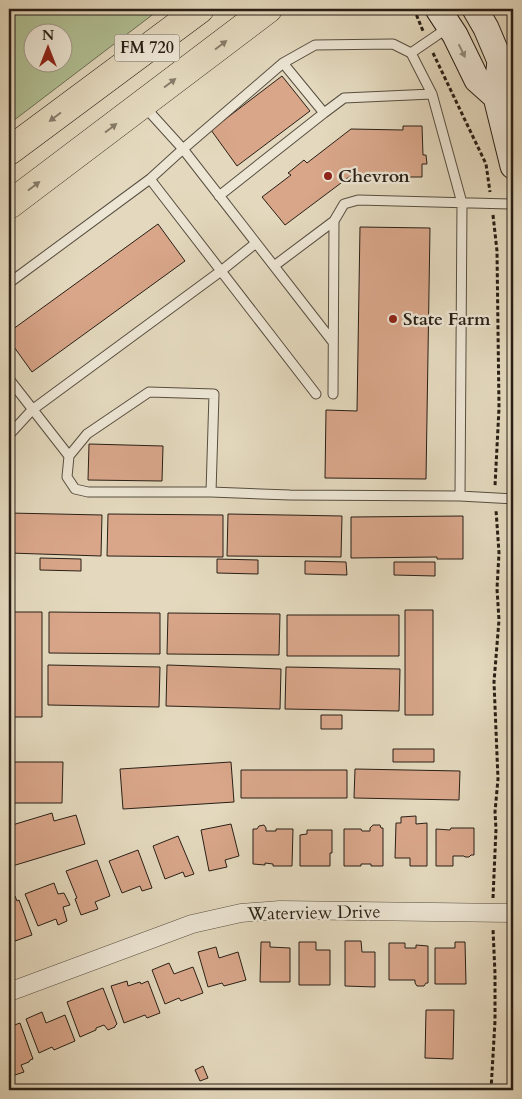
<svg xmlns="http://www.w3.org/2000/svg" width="522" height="1099" font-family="Cardo,serif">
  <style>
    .green { fill: #b1c094; stroke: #6c7055; fill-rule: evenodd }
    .building { fill: #d9a68a; stroke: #281f16 }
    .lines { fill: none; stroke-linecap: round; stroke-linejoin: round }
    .lane-casing { stroke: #574e40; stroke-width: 11 }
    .street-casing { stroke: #574e40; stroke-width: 19 }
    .secondary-casing { stroke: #281f16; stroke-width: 27 }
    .primary-casing { stroke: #281f16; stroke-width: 29 }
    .path { stroke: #281f16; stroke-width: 3; stroke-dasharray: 4 2.5; stroke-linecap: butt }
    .lane { stroke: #ede6d5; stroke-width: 9 }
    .street { stroke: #ede6d5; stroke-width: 18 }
    .secondary { stroke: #ede6d5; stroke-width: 25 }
    .primary { stroke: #e4d9be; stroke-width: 28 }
    .oneway { fill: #867c6a }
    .oneway2 { fill: #948c7f }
    .poi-dot { fill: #8f2418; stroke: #ede6d5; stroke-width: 2 }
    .labels { text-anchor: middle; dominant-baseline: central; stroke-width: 4.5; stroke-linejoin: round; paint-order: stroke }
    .shield { fill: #ede6d5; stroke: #635b4f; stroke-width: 1 }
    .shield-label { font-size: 16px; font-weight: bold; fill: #281f16 }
    .poi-label { font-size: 18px; font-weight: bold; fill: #281f16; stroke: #ede6d5; text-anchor: start }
    .street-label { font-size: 18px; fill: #281f16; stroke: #ede6d5 }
  </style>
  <rect width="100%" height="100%" fill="#e4d9be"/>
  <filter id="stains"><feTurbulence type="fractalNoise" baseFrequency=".004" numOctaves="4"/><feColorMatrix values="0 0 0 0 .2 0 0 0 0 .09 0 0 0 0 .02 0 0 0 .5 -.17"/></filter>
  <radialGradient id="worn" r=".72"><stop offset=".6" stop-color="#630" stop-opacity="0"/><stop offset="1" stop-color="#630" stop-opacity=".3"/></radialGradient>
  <path class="green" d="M9,9H160L9,124ZM32,32H62V62H32Z"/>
  <path class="building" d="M282,76L310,111L237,166L211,130Z
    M403,126H422L423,155H426L427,164H422V177H393V179H386V176L349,177L285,225L262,197L291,175L288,173L304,160L307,163L351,129L403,130Z
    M158,224L185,261L32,372L9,340V332Z
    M360,227L430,228L426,479L325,478L326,410L357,411Z
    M89,444L163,446L162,481L88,480Z
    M9,513L102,515L101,556L9,553Z
    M108,514L223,515V557L107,556Z
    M228,514L342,516L341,557L227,556Z
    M463,516V559H437V557L351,558V517Z
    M40,558L81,559V571L40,570Z
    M217,559L258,560V574L217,573Z
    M305,561L346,562L347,575L305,574Z
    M394,562H435V576L394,575Z
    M405,610H433V715H405Z
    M14,612H42V717H14Z
    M49,612L160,613V654L49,653Z
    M168,613L280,614L279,655L167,654Z
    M287,615H399V656H287Z
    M48,665L160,667L159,707L48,705Z
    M167,665L281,669L280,709L166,706Z
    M286,667L400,669L399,711L285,709Z
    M321,715H342V729H321Z
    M393,749H434V762H393Z
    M9,762H63L62,803H9Z
    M231,762L234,802L123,809L120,769Z
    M355,769L460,771L459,800L354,798Z
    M241,770H347V798H241Z
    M52,813L54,821L76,815L85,844L9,867V826Z
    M416,816V824L427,823V866H410V858H395L396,823H401V817Z
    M231,824L239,856L225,860L227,867L209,871L201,830Z
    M264,825L266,828V831H276V829H293L292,866H273V864L265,863V865L253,864V829H257L259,826Z
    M373,825H380L381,828H383V866H371V864H361V866H344V829H361L362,831H370V828Z
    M451,828H474V855H471L469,857H465L464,856H453V866H436V829L450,830Z
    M307,830H332V853H330V866H300V835L307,834Z
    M178,836L194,874L185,877L183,872L165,879L153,846Z
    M138,850L152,888L142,891L140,886L122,893L109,861Z
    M97,860L110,896L95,902L98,909L81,915L75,899L77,898L66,871Z
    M54,883L58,894L64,893L70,905L63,907L67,921L58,925L56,919L38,926L25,894Z
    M15,896L17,901L19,900L32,935L15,941L14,939L9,941V899Z
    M345,941H361L362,952H375V987L345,986Z
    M261,942H270V947L290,948V982H260Z
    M299,942H316V950H330V985H299Z
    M455,942H465L466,984H435V948H455Z
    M389,943H405V948H416V945L428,946V983H426L424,986H417L415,983V980H389Z
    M216,947L219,958L238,952L246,980L224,986L222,983L208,987L198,952Z
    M169,963L174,974L193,967L203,993L181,1001L179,998L165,1004L152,970Z
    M127,981L128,986L140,982L141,984L148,981L160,1013L147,1018L145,1015L124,1023L111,986Z
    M103,988L117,1024L115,1026V1027L108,1030L104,1025L96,1028V1030L80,1037L67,1002Z
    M426,1010H454L453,1059L425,1058Z
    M42,1012L46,1023L65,1015L75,1041L54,1050L52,1047L39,1053L26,1019Z
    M20,1023L33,1059L30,1060L29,1062L21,1065L24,1072L12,1076L9,1067V1027Z
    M203,1066L208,1078L200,1081L195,1070Z"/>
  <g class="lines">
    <defs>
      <path id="lane" d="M411,53L432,94
        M144,106L183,149L333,342
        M324,113L344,98L432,94L462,203L460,496
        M150,179L316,394
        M219,196L324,113L283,63L315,45L393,44L411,53L449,27
        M274,266L334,221
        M9,283L150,179L183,149L283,63
        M9,379L69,456
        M333,394L334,221L344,204L358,200L513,204
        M9,435L32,410L221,271L256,243
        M211,492L214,394L149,392L87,434L69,456L67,477L75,489L88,492H211L290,495L460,496L513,499"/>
      <path id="street" d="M9,992L192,924L241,913L280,910L513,913"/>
      <path id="secondary" d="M438,9L455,35L477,80L496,97
        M475,9L486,28L500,61L496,97L513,166"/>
      <path id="primary" d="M9,151L200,9
        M9,205L268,9"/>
    </defs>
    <use href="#lane" class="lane-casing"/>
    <use href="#street" class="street-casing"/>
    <use href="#secondary" class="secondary-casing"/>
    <use href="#primary" class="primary-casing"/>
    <path class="path" d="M414,9L423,31
      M433,53L486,164L490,192
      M493,215L497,251L499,408L495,486
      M493,898L496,829L495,812L498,779L494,682L499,620L497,589L499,553L496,510
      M491,1090L495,1021V974L493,929"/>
    <use href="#lane" class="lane"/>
    <use href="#street" class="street"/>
    <use href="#secondary" class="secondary"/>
    <use href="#primary" class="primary"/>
  </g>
  <defs><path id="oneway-solid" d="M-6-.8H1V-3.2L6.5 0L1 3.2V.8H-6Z" transform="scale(1.25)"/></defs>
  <g class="oneway">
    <use href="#oneway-solid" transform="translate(221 45) rotate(-37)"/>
    <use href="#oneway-solid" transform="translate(170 83) rotate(-37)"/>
    <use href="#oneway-solid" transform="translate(55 117) rotate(143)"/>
    <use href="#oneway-solid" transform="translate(111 128) rotate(-37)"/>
    <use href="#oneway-solid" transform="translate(34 186) rotate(-37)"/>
  </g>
  <use class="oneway2" href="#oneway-solid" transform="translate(462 51) rotate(64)"/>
  <g class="poi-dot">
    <circle cx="328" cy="176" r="5"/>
    <circle cx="393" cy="319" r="5"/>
  </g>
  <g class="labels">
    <rect class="shield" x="114.5" y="34.5" width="65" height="27" rx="4"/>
    <g class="shield-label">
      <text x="147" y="48">FM 720</text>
    </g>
    <g class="poi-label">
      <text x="338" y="176">Chevron</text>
      <text x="403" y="319">State Farm</text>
    </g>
    <g class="street-label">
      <text transform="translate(314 913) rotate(-1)">Waterview Drive</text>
    </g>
  </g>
  <rect width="522" height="1099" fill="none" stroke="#e4d9be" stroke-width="30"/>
  <rect x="10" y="10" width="502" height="1079" fill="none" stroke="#281f16" stroke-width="2.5"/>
  <rect x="15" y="15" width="492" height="1069" fill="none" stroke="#281f16"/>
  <g transform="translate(48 48)"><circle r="24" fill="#ede6d5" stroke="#9e9689"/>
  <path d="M0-4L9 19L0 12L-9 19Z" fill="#8f2418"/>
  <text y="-8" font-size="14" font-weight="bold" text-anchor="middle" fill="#281f16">N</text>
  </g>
  <rect width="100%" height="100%" filter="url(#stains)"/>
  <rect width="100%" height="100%" fill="url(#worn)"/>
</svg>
